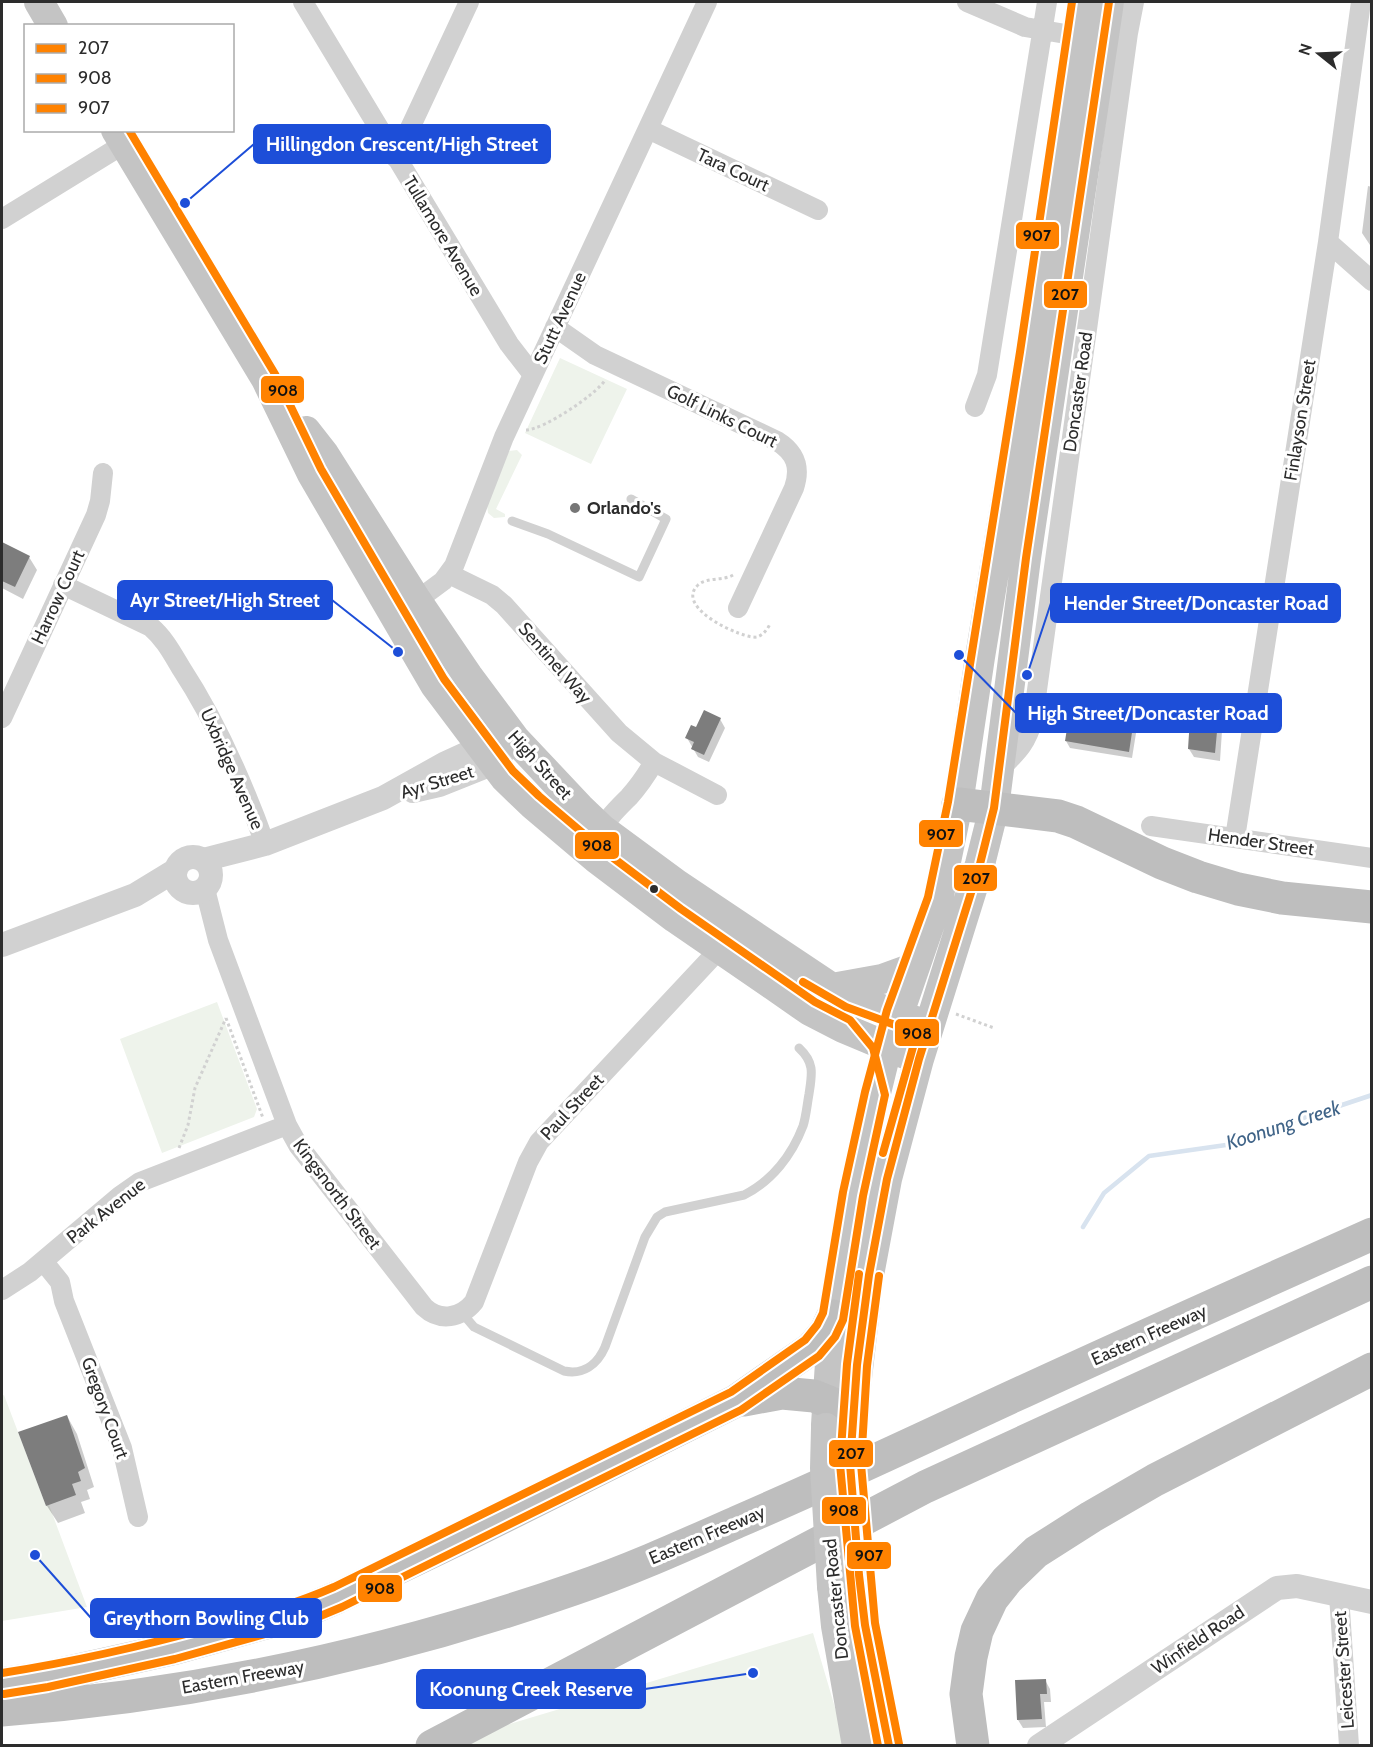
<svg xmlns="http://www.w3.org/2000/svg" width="1373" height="1747" font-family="Cabin,sans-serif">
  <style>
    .green { fill: #eef3eb }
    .shadow { fill: #0003 }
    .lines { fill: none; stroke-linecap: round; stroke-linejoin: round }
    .stream { stroke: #d8e3ef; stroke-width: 4.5 }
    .building { fill: #7d7d7d }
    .path { stroke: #d1d1d1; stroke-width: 3; stroke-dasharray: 3 3; stroke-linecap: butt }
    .service { stroke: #d1d1d1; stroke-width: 9 }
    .minor { stroke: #d1d1d1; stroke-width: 20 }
    .tertiary { stroke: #d1d1d1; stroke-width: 24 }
    .primary { stroke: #c4c4c4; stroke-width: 30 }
    .motorway { stroke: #bebebe; stroke-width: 33 }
    .primary-bridge { stroke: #c4c4c4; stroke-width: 30 }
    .bus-1-casing { stroke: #fff; stroke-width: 12 }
    .bus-2-casing { stroke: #fff; stroke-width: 12 }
    .bus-3-casing { stroke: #fff; stroke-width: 12 }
    .bus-1 { stroke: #ff8200; stroke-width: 8 }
    .bus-2 { stroke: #ff8200; stroke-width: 8 }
    .bus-3 { stroke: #ff8200; stroke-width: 8 }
    .poi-dot { fill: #767676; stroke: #fff; stroke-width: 2 }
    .bus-dot { fill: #2c2c2c; stroke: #fff; stroke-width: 2 }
    .labels { text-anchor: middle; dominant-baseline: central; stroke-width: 6; stroke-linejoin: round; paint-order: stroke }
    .street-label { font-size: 18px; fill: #2c2c2c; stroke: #fff }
    .poi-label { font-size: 18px; font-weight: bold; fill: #2c2c2c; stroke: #fff; text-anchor: start }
    .water-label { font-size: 20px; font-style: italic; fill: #406488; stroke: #fff }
    .leader { fill: none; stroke: #1d4ed8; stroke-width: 2 }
    .callout-dot { fill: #1d4ed8; stroke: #fff; stroke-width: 2 }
    .callout { fill: #1d4ed8; stroke: #1d4ed8; stroke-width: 2 }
    .callout-label { font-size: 20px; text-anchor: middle; font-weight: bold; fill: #fff }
    .line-badge { stroke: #fff; stroke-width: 2 }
    .pale-badge-label { font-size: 16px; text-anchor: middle; font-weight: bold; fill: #111 }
  </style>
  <rect width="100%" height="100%" fill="#fff"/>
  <path class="green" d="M560,358L627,389L591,464L525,433Z
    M517,450L522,455L496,509L505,514V517L494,518L488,513L487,505L509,451Z
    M217,1002L257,1109L254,1117L162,1153L120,1039Z
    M4,1395L46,1506L49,1505L87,1607L2,1621V1396Z
    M813,1633L846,1745L436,1746Z"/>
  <path class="shadow" d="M1368,186L1372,187V248L1362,233Z
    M2,544L29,557L37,570L23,599L2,588Z
    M1073,699L1098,702L1102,709L1135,715L1138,721L1132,758L1070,748L1066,741Z
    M720,719L725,728L709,762L698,757L687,738L697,729Z
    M1217,723L1222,731L1220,761L1194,757L1189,749Z
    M67,1416L77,1434L94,1487L87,1490L90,1499L81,1502L85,1513L58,1523L47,1506L20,1433Z
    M1045,1680L1050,1689L1051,1702H1044L1046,1727L1023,1728L1018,1720Z"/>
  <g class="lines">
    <path class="stream" d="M1083,1227L1104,1193L1149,1156L1233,1144L1276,1127L1372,1095"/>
  </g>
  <path class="building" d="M2,542L30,556L15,587L2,581Z
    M1072,698L1099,701L1098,707L1135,713L1129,752L1065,741Z
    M704,710L721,718L704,755L691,749L694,742L685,738L691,725L696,727Z
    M1190,718L1218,721L1215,753L1188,749Z
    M67,1415L85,1468L78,1472L81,1481L72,1484L76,1495L46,1506L18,1432Z
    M1046,1679L1047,1694H1040L1042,1719L1017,1720L1015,1680Z"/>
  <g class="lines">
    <path class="path" d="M526,430C543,430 597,394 605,380
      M733,575C723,581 707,577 698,585C673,608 745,640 757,637C763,635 767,630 770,624
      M956,1014L994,1028
      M226,1018L263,1118
      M179,1148L188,1125L195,1088L226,1018"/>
    <path class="service" d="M512,521L548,534L639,577L666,519L631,499
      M462,1313L474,1327L564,1371C583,1375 597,1365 605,1347L645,1237L657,1217L665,1212L744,1195C772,1181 792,1155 803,1126C806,1117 807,1105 809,1094C812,1074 815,1063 799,1048"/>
    <path class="minor" d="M303,2L509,344L533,375
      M967,2L1025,27L1077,36
      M648,129L818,210
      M396,158L469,2
      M2,219L124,144
      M1328,242L1372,281
      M555,327L595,355L777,441C796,453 801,467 794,488L738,608
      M975,407L987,375L1047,2
      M449,574L492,595L504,605L619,733L654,762L717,795
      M63,585L151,627C164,638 172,653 181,668C217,723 243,783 265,844
      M408,607L443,581L454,566L504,437L707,2
      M2,718L96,515L100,501L103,473
      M998,771C1016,753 1027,744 1033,719L1128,33L1134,2
      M1151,826L1372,858
      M1235,838L1328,242L1361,2
      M598,839C604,821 616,810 629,797C639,786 647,774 654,762
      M205,889L218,940L287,1125L298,1145L424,1307C440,1322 461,1318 474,1302L528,1162L539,1142L728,940
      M43,1261L60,1282L64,1301L122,1448L138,1517
      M2,1290L30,1272L120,1196L140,1182L287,1125
      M1339,1595L1349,1746"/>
    <path class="tertiary" d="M413,791L439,785L494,763L505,750
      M175 875a18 18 0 1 1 36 0a18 18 0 1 1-36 0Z
      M203,860L265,844L383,798L444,764L481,747L498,743
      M2,945L135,895L176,870
      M1039,1746L1277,1588L1297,1586L1372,1602"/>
    <path class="primary" d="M39,2L53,26
      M116,130L266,379L312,474L435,685L505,778L532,804L597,859L675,918L774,986L810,1011L843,1028L905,1054
      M306,431L324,454L417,601L468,676L515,739L580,808L602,829L678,885L832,988L870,1005L915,1021
      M832,988L882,979L915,967
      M853,1412L869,1275L887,1179L919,1059L980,864L994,808L1026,558L1109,2
      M826,1425L833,1316L863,1146L887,1048L938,900L958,804L980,657L1030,354L1083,2
      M859,1575L865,1625L889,1746
      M832,1586L836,1626L857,1746"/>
    <path class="motorway" d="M958,804L1058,816L1076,822L1162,863L1198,877L1238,889L1282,898L1372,907
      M744,1400L782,1393L814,1396L853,1412
      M2,1684L46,1677L172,1649L298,1614L338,1597L471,1533L736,1401L812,1348L826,1331L833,1316
      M2,1710C198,1695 387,1654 574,1589C630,1570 683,1546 737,1522C818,1487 898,1450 977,1413C1108,1352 1240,1293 1372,1234
      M432,1746L925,1487L1372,1282
      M973,1746L966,1694L971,1657L977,1631L992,1599L1007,1580L1036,1552L1091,1517L1155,1480L1372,1369"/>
    <path class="primary-bridge" d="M853,1412L850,1464L859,1575
      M826,1428L825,1468L832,1586"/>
    <defs>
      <path id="bus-1" d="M889,1746L865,1625L859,1575L850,1464L857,1365L869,1275L887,1179L919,1059L980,864L994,808L1026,558L1109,2"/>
      <path id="bus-2" d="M803,982L846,1007L917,1033L883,1153
        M859,1274L847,1364L840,1464L855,1626L878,1746
        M4,1694L48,1687L175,1659L301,1624L342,1607L741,1410L819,1356L835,1337L843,1320L863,1196L885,1095L873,1048L850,1020L815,1002L681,909L604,851L539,796L513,771L444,679L321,469L275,374L129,130"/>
      <path id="bus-3" d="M879,1276L867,1366L861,1464L875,1623L899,1744
        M2,1673C72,1662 143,1646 212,1627C255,1615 293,1605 334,1587L731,1392L805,1340L817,1325L823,1313L843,1192L865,1092L887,1010L928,897L948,802L1020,352L1072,2"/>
    </defs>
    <use href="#bus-1" class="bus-1-casing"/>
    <use href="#bus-2" class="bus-2-casing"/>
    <use href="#bus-3" class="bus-3-casing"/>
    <use href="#bus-1" class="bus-1"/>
    <use href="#bus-2" class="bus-2"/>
    <use href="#bus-3" class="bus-3"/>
  </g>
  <circle class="poi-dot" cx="575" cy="508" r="6"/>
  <circle class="bus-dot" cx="654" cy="889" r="5"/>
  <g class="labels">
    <g class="street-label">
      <text transform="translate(733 170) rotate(25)">Tara Court</text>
      <text transform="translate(443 236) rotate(59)">Tullamore Avenue</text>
      <text transform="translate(560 318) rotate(-65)">Stutt Avenue</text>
      <text transform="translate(1078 392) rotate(-82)">Doncaster Road</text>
      <text transform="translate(722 416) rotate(26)">Golf Links Court</text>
      <text transform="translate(1300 420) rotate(-81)">Finlayson Street</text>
      <text transform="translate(58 597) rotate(-65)">Harrow Court</text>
      <text transform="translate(555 663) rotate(49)">Sentinel Way</text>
      <text transform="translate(540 765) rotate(48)">High Street</text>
      <text transform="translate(232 769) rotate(66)">Uxbridge Avenue</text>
      <text transform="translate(437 782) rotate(-17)">Ayr Street</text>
      <text transform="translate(1261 842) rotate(8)">Hender Street</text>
      <text transform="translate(572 1107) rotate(-47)">Paul Street</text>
      <text transform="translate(337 1194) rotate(53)">Kingsnorth Street</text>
      <text transform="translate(106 1211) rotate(-38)">Park Avenue</text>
      <text transform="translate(1149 1335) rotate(-24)">Eastern Freeway</text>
      <text transform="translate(105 1408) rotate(70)">Gregory Court</text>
      <text transform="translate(707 1535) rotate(-23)">Eastern Freeway</text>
      <text transform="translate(836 1599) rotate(-96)">Doncaster Road</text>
      <text transform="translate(1198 1640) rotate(-34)">Winfield Road</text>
      <text transform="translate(1344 1670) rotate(-94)">Leicester Street</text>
      <text transform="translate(243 1677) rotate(-10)">Eastern Freeway</text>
    </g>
    <g class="poi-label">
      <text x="587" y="508">Orlando's</text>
    </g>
    <g class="water-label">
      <text transform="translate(1283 1125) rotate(-18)">Koonung Creek</text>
    </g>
  </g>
  <path class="leader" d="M185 203L254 144M398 652L332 600M1027 675L1051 603M959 655L1016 713M35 1555L91 1618M753 1673L645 1689"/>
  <g class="callout-dot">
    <circle cx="185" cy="203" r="6"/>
    <circle cx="398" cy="652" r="6"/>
    <circle cx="1027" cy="675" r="6"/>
    <circle cx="959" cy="655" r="6"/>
    <circle cx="35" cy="1555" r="6"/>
    <circle cx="753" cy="1673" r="6"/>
  </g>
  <g class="callout">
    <rect x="254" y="125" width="296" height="38" rx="6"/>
    <rect x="118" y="581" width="214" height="38" rx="6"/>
    <rect x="1051" y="584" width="289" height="38" rx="6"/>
    <rect x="1016" y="694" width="265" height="38" rx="6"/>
    <rect x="91" y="1599" width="230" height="38" rx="6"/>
    <rect x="417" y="1670" width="228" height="38" rx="6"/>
  </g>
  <g class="callout-label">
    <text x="402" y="151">Hillingdon Crescent/High Street</text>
    <text x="225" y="607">Ayr Street/High Street</text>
    <text x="1196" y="610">Hender Street/Doncaster Road</text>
    <text x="1148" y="720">High Street/Doncaster Road</text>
    <text x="206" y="1625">Greythorn Bowling Club</text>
    <text x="531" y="1696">Koonung Creek Reserve</text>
  </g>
  <g class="line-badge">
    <rect x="1015" y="221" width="45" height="29" rx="6" fill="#ff8200"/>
    <rect x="1043" y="280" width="45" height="29" rx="6" fill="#ff8200"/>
    <rect x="260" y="375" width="45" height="29" rx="6" fill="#ff8200"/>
    <rect x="918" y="819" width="46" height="29" rx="6" fill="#ff8200"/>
    <rect x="574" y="831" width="46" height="29" rx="6" fill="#ff8200"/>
    <rect x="953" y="864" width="45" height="28" rx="6" fill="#ff8200"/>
    <rect x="894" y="1018" width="46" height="29" rx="6" fill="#ff8200"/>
    <rect x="828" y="1439" width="46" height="29" rx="6" fill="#ff8200"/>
    <rect x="821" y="1496" width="46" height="29" rx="6" fill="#ff8200"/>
    <rect x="846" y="1541" width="46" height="29" rx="6" fill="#ff8200"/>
    <rect x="357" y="1574" width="46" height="29" rx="6" fill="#ff8200"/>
  </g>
  <g class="pale-badge-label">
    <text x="1037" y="241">907</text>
    <text x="1065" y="300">207</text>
    <text x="283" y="396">908</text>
    <text x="941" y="840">907</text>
    <text x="597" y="851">908</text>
    <text x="976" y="884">207</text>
    <text x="917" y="1039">908</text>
    <text x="851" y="1459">207</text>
    <text x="844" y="1516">908</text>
    <text x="869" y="1561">907</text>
    <text x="380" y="1594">908</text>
  </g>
  <rect width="1373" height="1747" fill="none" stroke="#2c2c2c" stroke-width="6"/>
  <rect x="24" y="24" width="210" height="108" fill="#ffffff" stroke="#ababab" stroke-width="1.5"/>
  <rect x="36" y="44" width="30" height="9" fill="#ff8200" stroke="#ababab" stroke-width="1.5"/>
  <text x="78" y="54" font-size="18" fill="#2c2c2c">207</text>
  <rect x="36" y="74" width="30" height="9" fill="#ff8200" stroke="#ababab" stroke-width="1.5"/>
  <text x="78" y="84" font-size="18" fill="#2c2c2c">908</text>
  <rect x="36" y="104" width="30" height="9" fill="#ff8200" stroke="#ababab" stroke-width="1.5"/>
  <text x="78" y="114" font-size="18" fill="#2c2c2c">907</text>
  <g transform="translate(1319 54) rotate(288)" stroke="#ffffff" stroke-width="4.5" paint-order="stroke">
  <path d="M0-4.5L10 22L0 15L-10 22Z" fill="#2c2c2c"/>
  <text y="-9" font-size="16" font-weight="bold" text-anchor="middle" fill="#2c2c2c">N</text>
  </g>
</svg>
